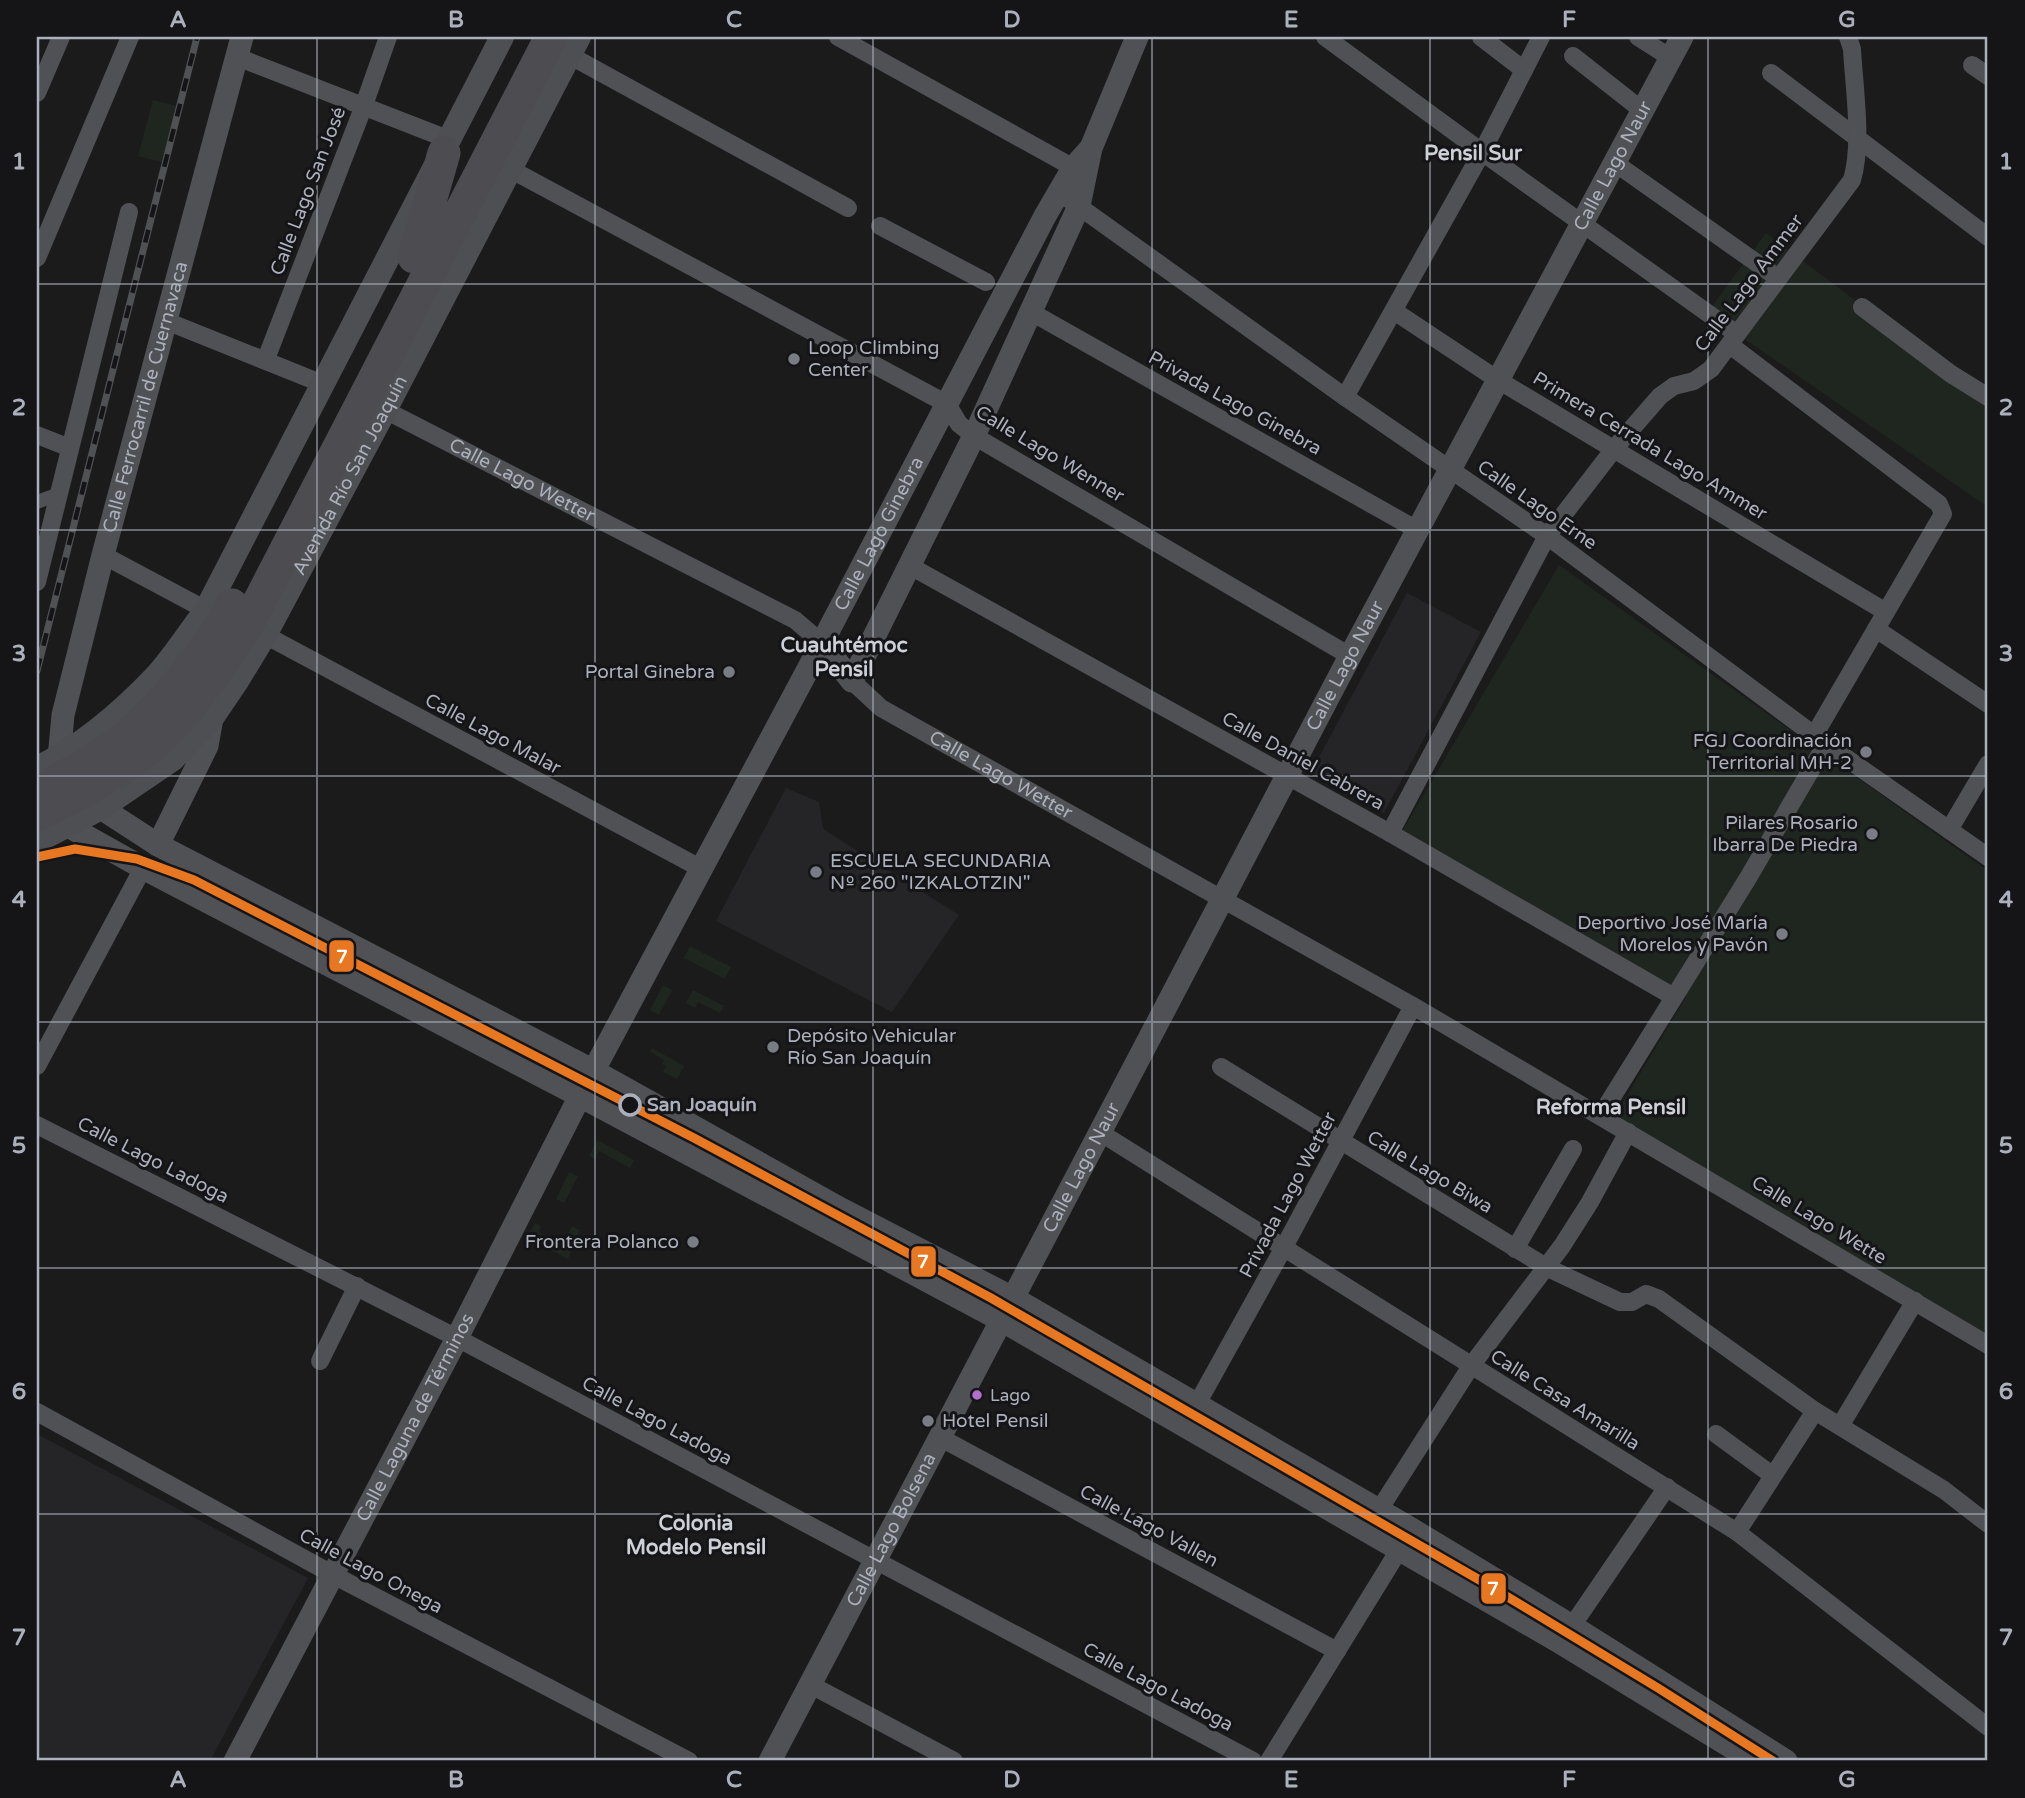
<svg xmlns="http://www.w3.org/2000/svg" width="2025" height="1798" font-family="'Varela Round',sans-serif">
  <style>
    .built { fill: #252528 }
    .green { fill: #1f2620 }
    .lines { fill: none; stroke-linecap: round; stroke-linejoin: round }
    .pedestrian { stroke: #4f5155; stroke-width: 14 }
    .minor { stroke: #4f5155; stroke-width: 18 }
    .tertiary { stroke: #4f5155; stroke-width: 23 }
    .secondary { stroke: #4e4f53; stroke-width: 24 }
    .motorway { stroke: #4d4d51; stroke-width: 33 }
    .rail-casing { stroke: #4f5153; stroke-width: 7 }
    .rail { stroke: #151518; stroke-width: 4.5; stroke-dasharray: 13; stroke-linecap: butt }
    .metro-1-casing { stroke: #151518; stroke-width: 14 }
    .metro-1 { stroke: #e87722; stroke-width: 9 }
    .grid { fill: none; stroke: #acb0bc; stroke-width: 2; stroke-opacity: 0.55 }
    .poi-dot { fill: #797c84; stroke: #151518; stroke-width: 2.5 }
    .stop-dot { fill: #151518; stroke: #acb0bc; stroke-width: 3.5 }
    .bus-dot { fill: #b36fd0; stroke: #151518; stroke-width: 2.5 }
    .labels { text-anchor: middle; dominant-baseline: central; stroke-width: 6; stroke-linejoin: round; paint-order: stroke }
    .bus-label { font-size: 17px; fill: #acb0bc; stroke: #151518; text-anchor: start }
    .street-label { font-size: 19px; fill: #acb0bc; stroke: #151518 }
    .poi-label { font-size: 19px; fill: #acb0bc; stroke: #151518; text-anchor: end }
    .stop-label { font-size: 19px; font-weight: bold; fill: #acb0bc; stroke: #151518; text-anchor: start }
    .neighbourhood-label { font-size: 21px; font-weight: bold; fill: #ced0d8; stroke: #151518 }
    .line-badge { stroke: #151518; stroke-width: 2.5 }
    .badge-label { font-size: 19px; text-anchor: middle; font-weight: bold; fill: #fff }
    .neatline { fill: none; stroke: #acb0bc; stroke-width: 2.5 }
    .grid-label { font-size: 23px; text-anchor: middle; font-weight: bold; fill: #acb0bc }
  </style>
  <rect width="100%" height="100%" fill="#1b1b1c"/>
  <path class="built" d="M1407,593L1481,632L1384,813L1310,774Z
    M786,788L819,802L823,829L959,915L892,1012L716,921Z
    M37,1434L308,1578L210,1761H37Z"/>
  <path class="green" d="M153,100L177,106L162,162L138,156Z
    M1766,233L1988,401V507L1707,313Z
    M1559,565L1988,871V1342L1613,1119L1686,997L1400,835Z
    M690,946L731,967L725,979L684,958Z
    M663,985L672,990L659,1015L650,1010Z
    M693,990L724,1006L720,1013L698,1002L695,1008L686,1003Z
    M652,1048L684,1066L677,1079L663,1072L666,1066L662,1064L664,1060L650,1052Z
    M597,1140L634,1160L630,1168L599,1151L595,1159L589,1156Z
    M569,1172L578,1176L564,1203L556,1199Z
    M535,1223L541,1226L539,1232L562,1244L572,1226L580,1230L568,1259L527,1237Z"/>
  <g class="lines">
    <path class="pedestrian" d="M37,502L59,494"/>
    <g class="minor">
      <path d="M838,37L1083,173"/>
      <path d="M1325,37L1482,152L1737,334"/>
      <path d="M1481,37L1524,70"/>
      <path d="M1638,37L1671,58"/>
      <path d="M569,55L848,208"/>
      <path d="M1573,56L1643,111"/>
      <path d="M237,57L450,140"/>
      <path d="M1972,65L1988,76"/>
      <path d="M1771,73L1988,237"/>
      <path d="M37,93L61,37"/>
      <path d="M1615,163L1778,278"/>
      <path d="M510,169L947,404L959,424L974,436L1350,656"/>
      <path d="M1070,200L1345,397L1547,536L1826,744L1988,857"/>
      <path d="M880,226L986,282"/>
      <path d="M37,258L130,37"/>
      <path d="M1862,307L1951,374L1988,397"/>
      <path d="M1394,311L1498,380L1886,612"/>
      <path d="M1031,312L1419,531"/>
      <path d="M166,321L323,384"/>
      <path d="M1730,345L1939,504L1943,514L1815,734"/>
      <path d="M266,359L363,108L388,37"/>
      <path d="M1345,397L1482,152L1541,37"/>
      <path id="s1" d="M385,410L795,620L822,643"/>
      <path d="M37,435L70,448"/>
      <path d="M103,555L206,610"/>
      <path d="M910,566L1390,833L1674,997"/>
      <path d="M37,582L129,212"/>
      <path d="M1876,629L1988,704"/>
      <path d="M265,635L702,869"/>
      <path id="s2" d="M852,681L881,708L1413,1006L1988,1345"/>
      <path d="M1949,830L1988,764"/>
      <path d="M1390,833L1547,536L1614,449L1660,396L1674,386L1694,381L1711,369L1852,180C1863,142 1854,88 1852,49L1848,37"/>
      <path d="M37,1066L143,868"/>
      <path d="M1221,1067L1546,1267L1620,1302H1632L1646,1294L1659,1299L1815,1411L1944,1490L1988,1524"/>
      <path d="M1601,1115L1748,878L1826,744"/>
      <path d="M37,1125L457,1338L1253,1761"/>
      <path d="M1101,1133L1737,1532L1988,1727"/>
      <path d="M1515,1249L1573,1149"/>
      <path d="M320,1361L357,1286"/>
      <path d="M1197,1404L1283,1249L1413,1006"/>
      <path d="M37,1412L341,1579L689,1761"/>
      <path d="M1840,1426L1915,1301"/>
      <path d="M1716,1434L1772,1475"/>
      <path d="M941,1438L1337,1651"/>
      <path d="M1379,1510L1471,1366L1562,1246L1590,1202L1628,1132"/>
      <path d="M1737,1532L1815,1411"/>
      <path d="M1572,1626L1667,1487"/>
      <path d="M811,1685L954,1761"/>
      <path d="M1269,1761L1399,1550"/>
    </g>
    <g class="tertiary">
      <path d="M822,643L852,681L974,436L1079,206L1091,148L1137,37"/>
      <path id="s3" d="M66,767L59,758L63,715L103,555L242,37"/>
      <path d="M90,796L101,808L158,845L594,1071L841,1209L1013,1298L1408,1527L1572,1626L1786,1761"/>
      <path d="M68,826L143,868L580,1096L1001,1320L1556,1640L1754,1761"/>
      <path d="M158,845L207,746L212,718"/>
      <path id="s4" d="M235,1761L457,1338L580,1096L822,643L1045,216L1073,168L1091,148"/>
      <path id="s5" d="M770,1761L1350,656L1682,37"/>
    </g>
    <g class="secondary">
      <path d="M37,768C81,747 123,711 157,675C175,655 190,631 206,610L502,37"/>
      <path id="s6" d="M37,841L101,808L173,759L212,718L237,681L265,635L385,410L579,37"/>
    </g>
    <path class="motorway" d="M414,257L444,153
      M39,790C71,773 109,754 135,729C167,701 212,643 232,605
      M37,815C76,796 114,776 148,749C188,717 217,669 246,627L551,37"/>
    <defs>
      <path id="rail" d="M37,671L197,37"/>
    </defs>
    <use href="#rail" class="rail-casing"/>
    <use href="#rail" class="rail"/>
    <defs>
      <path id="metro-1" d="M37,857L75,849L137,859L194,880L694,1138L991,1298L1483,1582L1658,1688L1773,1761"/>
    </defs>
    <use href="#metro-1" class="metro-1-casing"/>
    <use href="#metro-1" class="metro-1"/>
  </g>
  <path class="grid" d="M317,37V1761M595,37V1761M873,37V1761M1152,37V1761M1430,37V1761M1708,37V1761M37,284H1988M37,530H1988M37,776H1988M37,1022H1988M37,1268H1988M37,1514H1988"/>
  <g class="poi-dot">
    <circle cx="794" cy="359" r="7"/>
    <circle cx="729" cy="672" r="7"/>
    <circle cx="1866" cy="752" r="7"/>
    <circle cx="1872" cy="834" r="7"/>
    <circle cx="816" cy="872" r="7"/>
    <circle cx="1782" cy="934" r="7"/>
    <circle cx="773" cy="1047" r="7"/>
    <circle cx="693" cy="1242" r="7"/>
    <circle cx="928" cy="1421" r="7"/>
  </g>
  <circle class="stop-dot" cx="630" cy="1105" r="10"/>
  <circle class="bus-dot" cx="977" cy="1395" r="6"/>
  <g class="labels">
    <g class="bus-label">
      <text x="990" y="1395">Lago</text>
    </g>
    <g class="street-label">
      <text stroke="none"><textPath href="#s5" startOffset="1804">Calle Lago Naur</textPath></text>
      <text transform="translate(308 191) rotate(-69)">Calle Lago San José</text>
      <text transform="translate(1749 283) rotate(-53)">Calle Lago Ammer</text>
      <text stroke="none"><textPath href="#s3" startOffset="383">Calle Ferrocarril de Cuernavaca</textPath></text>
      <text transform="translate(1235 403) rotate(29)">Privada Lago Ginebra</text>
      <text transform="translate(1650 446) rotate(31)">Primera Cerrada Lago Ammer</text>
      <text transform="translate(1050 454) rotate(31)">Calle Lago Wenner</text>
      <text stroke="none"><textPath href="#s6" startOffset="495">Avenida Río San Joaquín</textPath></text>
      <text stroke="none"><textPath href="#s1" startOffset="154">Calle Lago Wetter</textPath></text>
      <text transform="translate(1537 505) rotate(35)">Calle Lago Erne</text>
      <text stroke="none"><textPath href="#s4" startOffset="1386">Calle Lago Ginebra</textPath></text>
      <text stroke="none"><textPath href="#s5" startOffset="1237">Calle Lago Naur</textPath></text>
      <text transform="translate(493 734) rotate(28)">Calle Lago Malar</text>
      <text transform="translate(1303 761) rotate(29)">Calle Daniel Cabrera</text>
      <text stroke="none"><textPath href="#s2" startOffset="177">Calle Lago Wetter</textPath></text>
      <text transform="translate(153 1160) rotate(27)">Calle Lago Ladoga</text>
      <text stroke="none"><textPath href="#s5" startOffset="670">Calle Lago Naur</textPath></text>
      <text transform="translate(1430 1172) rotate(31)">Calle Lago Biwa</text>
      <text transform="translate(1288 1195) rotate(-62)">Privada Lago Wetter</text>
      <text transform="translate(1819 1220) rotate(31)">Calle Lago Wette</text>
      <text transform="translate(1565 1400) rotate(32)">Calle Casa Amarilla</text>
      <text stroke="none"><textPath href="#s4" startOffset="388">Calle Laguna de Términos</textPath></text>
      <text transform="translate(657 1421) rotate(28)">Calle Lago Ladoga</text>
      <text transform="translate(1149 1526) rotate(28)">Calle Lago Vallen</text>
      <text stroke="none"><textPath href="#s5" startOffset="261">Calle Lago Bolsena</textPath></text>
      <text transform="translate(371 1571) rotate(28)">Calle Lago Onega</text>
      <text transform="translate(1158 1687) rotate(28)">Calle Lago Ladoga</text>
    </g>
    <g class="poi-label">
      <text x="808" y="348" text-anchor="start">Loop Climbing<tspan x="808" dy="22">Center</tspan></text>
      <text x="715" y="672">Portal Ginebra</text>
      <text x="1852" y="741">FGJ Coordinación<tspan x="1852" dy="22">Territorial MH-2</tspan></text>
      <text x="1858" y="823">Pilares Rosario<tspan x="1858" dy="22">Ibarra De Piedra</tspan></text>
      <text x="830" y="861" text-anchor="start">ESCUELA SECUNDARIA<tspan x="830" dy="22">Nº 260 "IZKALOTZIN"</tspan></text>
      <text x="1768" y="923">Deportivo José María<tspan x="1768" dy="22">Morelos y Pavón</tspan></text>
      <text x="787" y="1036" text-anchor="start">Depósito Vehicular<tspan x="787" dy="22">Río San Joaquín</tspan></text>
      <text x="679" y="1242">Frontera Polanco</text>
      <text x="942" y="1421" text-anchor="start">Hotel Pensil</text>
    </g>
    <g class="stop-label">
      <text x="647" y="1105">San Joaquín</text>
    </g>
    <g class="neighbourhood-label">
      <text x="1473" y="153">Pensil Sur</text>
      <text x="844" y="645">Cuauhtémoc<tspan x="844" dy="24">Pensil</tspan></text>
      <text x="1611" y="1107">Reforma Pensil</text>
      <text x="696" y="1523">Colonia<tspan x="696" dy="24">Modelo Pensil</tspan></text>
    </g>
  </g>
  <g class="line-badge">
    <rect x="328" y="939" width="27" height="34" rx="7" fill="#e87722"/>
    <rect x="910" y="1245" width="27" height="33" rx="7" fill="#e87722"/>
    <rect x="1480" y="1572" width="27" height="33" rx="7" fill="#e87722"/>
  </g>
  <g class="badge-label">
    <text x="342" y="963">7</text>
    <text x="923" y="1268">7</text>
    <text x="1493" y="1595">7</text>
  </g>
  <rect width="2025" height="1798" fill="none" stroke="#151518" stroke-width="77"/>
  <rect x="38" y="38" width="1948" height="1721" class="neatline"/>
  <g class="grid-label">
    <text x="178" y="27">A</text>
    <text x="456" y="27">B</text>
    <text x="734" y="27">C</text>
    <text x="1012" y="27">D</text>
    <text x="1291" y="27">E</text>
    <text x="1569" y="27">F</text>
    <text x="1847" y="27">G</text>
    <text x="19" y="169">1</text>
    <text x="2006" y="169">1</text>
    <text x="19" y="415">2</text>
    <text x="2006" y="415">2</text>
    <text x="19" y="661">3</text>
    <text x="2006" y="661">3</text>
    <text x="19" y="907">4</text>
    <text x="2006" y="907">4</text>
    <text x="19" y="1153">5</text>
    <text x="2006" y="1153">5</text>
    <text x="19" y="1399">6</text>
    <text x="2006" y="1399">6</text>
    <text x="19" y="1645">7</text>
    <text x="2006" y="1645">7</text>
    <text x="178" y="1787">A</text>
    <text x="456" y="1787">B</text>
    <text x="734" y="1787">C</text>
    <text x="1012" y="1787">D</text>
    <text x="1291" y="1787">E</text>
    <text x="1569" y="1787">F</text>
    <text x="1847" y="1787">G</text>
  </g>
</svg>
